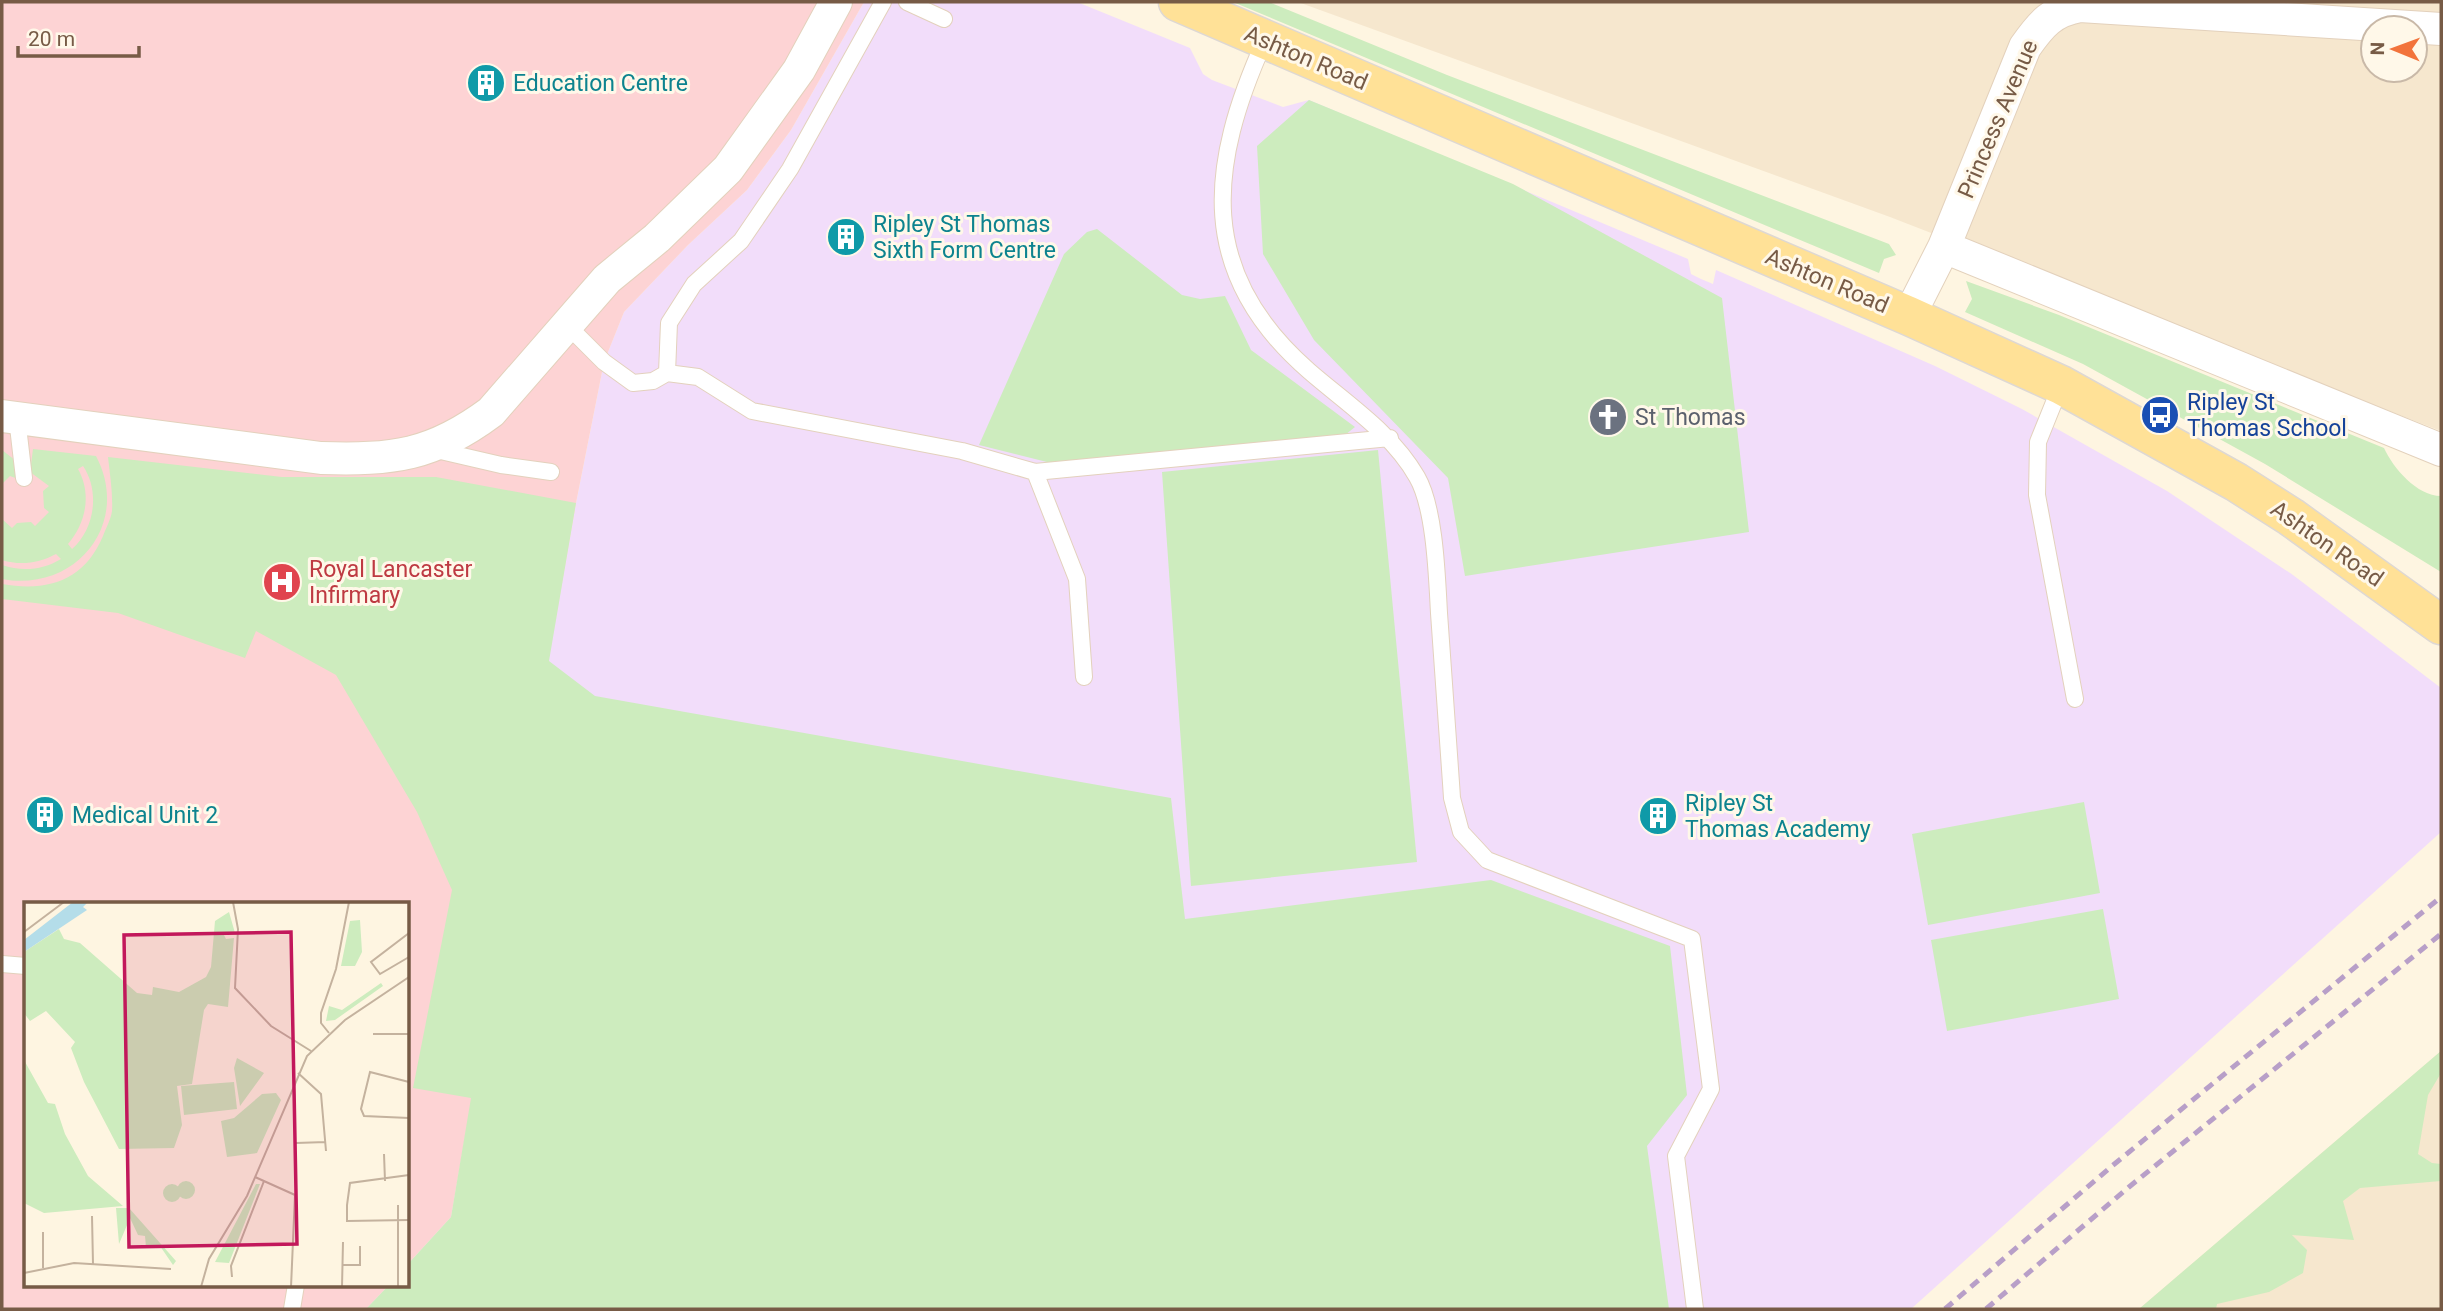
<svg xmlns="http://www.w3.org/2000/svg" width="2443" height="1311" font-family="Roboto,sans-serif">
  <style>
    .residential { fill: #f6e7ce; fill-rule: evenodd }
    .education { fill: #f2ddfa }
    .medical { fill: #fdd3d4 }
    .green { fill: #cdecbe; fill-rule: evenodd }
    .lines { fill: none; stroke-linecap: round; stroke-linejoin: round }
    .service-casing { stroke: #e3d1bc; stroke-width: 18 }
    .minor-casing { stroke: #e3d1bc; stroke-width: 34 }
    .primary-casing { stroke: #ded8d3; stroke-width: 41 }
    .service { stroke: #fff; stroke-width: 16 }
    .minor { stroke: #fff; stroke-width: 32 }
    .primary { stroke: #ffe197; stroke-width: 38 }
    .rail { stroke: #b89fc8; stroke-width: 5; stroke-dasharray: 10 7; stroke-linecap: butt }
    .labels { text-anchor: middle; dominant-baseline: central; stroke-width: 6; stroke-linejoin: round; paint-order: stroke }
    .street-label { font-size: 23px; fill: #775b46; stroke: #fff8e9 }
    .culture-label { font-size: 23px; fill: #0d838f; stroke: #fff8e9; text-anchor: start }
    .transit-label { font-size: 23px; fill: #164399; stroke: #fff8e9; text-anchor: start }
    .worship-label { font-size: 23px; fill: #5b616d; stroke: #fff8e9; text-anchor: start }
    .health-label { font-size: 23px; fill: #be3a42; stroke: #fff8e9; text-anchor: start }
    .inset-road { fill: none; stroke: #c4b29e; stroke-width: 2 }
    .view { fill: #c2185b; fill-opacity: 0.15; stroke: #c2185b; stroke-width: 3.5 }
    .inset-edge { fill: none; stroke: #775b46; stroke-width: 3.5 }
  </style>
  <rect width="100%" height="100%" fill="#fef5e1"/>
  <path class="residential" d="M1298,2H2441V431L1890,217ZM2373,28H2415V70H2373Z
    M2441,1051V1309H2139Z"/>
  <path class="education" d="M864,2H1077L1190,48L1203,74L1212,80L1283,107L1309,100L1688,259L1691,274L1701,279L1713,284L1716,270L1935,366L2022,409L2167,491L2293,575L2441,688V832L1911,1309H366L389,1285H408V1264L451,1217L576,503L604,362L624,312L688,245L747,190L791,130Z"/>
  <path class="medical" d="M2,2H864L791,130L747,190L688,245L624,312L604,362L576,503L451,1217L408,1264V903H26V1285H389L366,1309H2Z"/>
  <path class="green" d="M1233,2H1269L1447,75L1889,244L1896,255L1884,259L1879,273Z
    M1309,100L1513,184L1722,298L1749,532L1465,576L1448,478L1314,340L1263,254L1257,146Z
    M1097,229L1182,295L1200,299L1225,296L1251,350L1355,427L1345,435L1055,464L979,445L1064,254L1087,232Z
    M1966,281L2059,315L2384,448C2393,468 2417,496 2441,496V572L2265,464L2083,364L1965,312L1972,299Z
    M33,449L96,456C132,524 75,593 2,579V565C22,572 43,570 61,559L56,554C39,563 21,566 2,560V519L12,528L17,523L31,522L35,526L49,512L44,508L43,491L49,486L30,472ZM83,466C100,491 95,529 72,549L68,544C86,523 92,494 78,469Z
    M2,450L20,464L18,479L10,476L2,484Z
    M1378,450L1417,862L1191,886L1162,472Z
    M108,457L282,477H436L576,503L549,661L595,696L1171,798L1185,919L1491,880L1670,946L1687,1095L1647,1146L1669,1309H366L389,1285H408V1264L451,1217L471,1098L413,1088L452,890L417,812L336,675L256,631L245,658L118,613L2,599V584C48,592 84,581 103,536C106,528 111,519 112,511C113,494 110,475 108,457Z
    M2084,802L2100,893L1928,925L1912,834Z
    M2103,909L2119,999L1947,1031L1931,940Z
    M2441,1051V1073L2428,1095L2418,1154L2432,1163L2441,1164V1181L2360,1188L2343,1201L2354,1240L2292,1235L2307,1250L2303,1273L2269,1292L2217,1304L2216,1309H2139Z"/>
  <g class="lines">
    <defs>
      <path id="service" d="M907,2L944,19
        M1265,40C1208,166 1196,273 1309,371C1347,404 1392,433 1417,477C1435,508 1437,577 1439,613C1443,674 1448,736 1452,798L1461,832L1487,860L1692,939L1711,1089L1676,1156L1695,1309
        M566,324L604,362L633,383L653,381L667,373L698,377L752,411L962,451L1035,472L1390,438
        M667,373L669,323L694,284L741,241L790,169L883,2
        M2061,385L2038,442L2037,495L2075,699
        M17,418L24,478
        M432,449L501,465L551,472
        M1035,472L1077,579L1084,677
        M2,964L26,966
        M292,1309L296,1285"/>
      <path id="minor" d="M1944,247L2441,450
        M1909,316L1944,247L2025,47C2041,24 2052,11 2080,6L2441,29
        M2,416L321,458C393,460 432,456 491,412L607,279L657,238L728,169L799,70L836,2"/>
      <path id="primary" d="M1178,2L1909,316L2061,385L2236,482L2291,517L2441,625"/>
    </defs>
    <use href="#service" class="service-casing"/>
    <use href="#minor" class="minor-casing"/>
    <use href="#primary" class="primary-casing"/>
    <use href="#service" class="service"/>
    <use href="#minor" class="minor"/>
    <use href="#primary" class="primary"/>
    <path class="rail" d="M1945,1309L2112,1166L2441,897
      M1986,1309L2129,1187L2441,934"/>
  </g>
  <defs>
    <symbol id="building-disc" viewBox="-11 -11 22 22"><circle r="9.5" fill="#0f9aa8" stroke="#fff8e9"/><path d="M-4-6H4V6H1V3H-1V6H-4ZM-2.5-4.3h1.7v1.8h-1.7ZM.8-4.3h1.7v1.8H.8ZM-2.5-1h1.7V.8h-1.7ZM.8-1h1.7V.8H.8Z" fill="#fff"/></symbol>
    <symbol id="bus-disc" viewBox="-11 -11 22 22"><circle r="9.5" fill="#1a4fb4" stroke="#fff8e9"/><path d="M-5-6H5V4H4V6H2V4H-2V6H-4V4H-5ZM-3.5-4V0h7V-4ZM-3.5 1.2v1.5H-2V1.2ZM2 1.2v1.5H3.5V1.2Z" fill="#fff"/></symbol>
    <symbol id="church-disc" viewBox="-11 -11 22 22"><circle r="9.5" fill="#6b7280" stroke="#fff8e9"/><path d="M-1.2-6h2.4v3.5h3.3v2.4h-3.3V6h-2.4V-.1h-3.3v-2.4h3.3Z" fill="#fff"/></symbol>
    <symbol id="hospital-disc" viewBox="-11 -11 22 22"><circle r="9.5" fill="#e0444e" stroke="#fff8e9"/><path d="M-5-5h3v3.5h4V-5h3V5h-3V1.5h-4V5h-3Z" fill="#fff"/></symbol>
  </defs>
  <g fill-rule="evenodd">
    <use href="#building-disc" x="464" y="61" width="44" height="44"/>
    <use href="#building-disc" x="824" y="215" width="44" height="44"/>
    <use href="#bus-disc" x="2138" y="393" width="44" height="44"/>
    <use href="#church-disc" x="1586" y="395" width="44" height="44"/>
    <use href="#hospital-disc" x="260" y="560" width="44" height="44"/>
    <use href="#building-disc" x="23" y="793" width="44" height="44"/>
    <use href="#building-disc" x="1636" y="794" width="44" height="44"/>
  </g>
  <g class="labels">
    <g class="street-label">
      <text transform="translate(1306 58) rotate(23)">Ashton Road</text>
      <text transform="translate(1998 119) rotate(-67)">Princess Avenue</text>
      <text transform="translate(1827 281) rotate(23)">Ashton Road</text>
      <text transform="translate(2327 544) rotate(35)">Ashton Road</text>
    </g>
    <g class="culture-label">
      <text x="513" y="83">Education Centre</text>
      <text x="873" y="224">Ripley St Thomas<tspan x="873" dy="26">Sixth Form Centre</tspan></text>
      <text x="1685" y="803">Ripley St<tspan x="1685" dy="26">Thomas Academy</tspan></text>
      <text x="72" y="815">Medical Unit 2</text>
    </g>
    <g class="transit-label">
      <text x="2187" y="402">Ripley St<tspan x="2187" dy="26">Thomas School</tspan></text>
    </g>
    <g class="worship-label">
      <text x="1635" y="417">St Thomas</text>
    </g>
    <g class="health-label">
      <text x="309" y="569">Royal Lancaster<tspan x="309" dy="26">Infirmary</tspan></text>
    </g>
  </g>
  <g transform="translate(24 902)">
    <rect width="385" height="385" fill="#fef5e1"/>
    <path d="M205,10L211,31L200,33L202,37L210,36L204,105L184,102L180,108L168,182L153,184L158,223L150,246L95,247L60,180L47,146L51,140L22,109L6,119L0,111V50L35,27L40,37L56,41L113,91L128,93L129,85L155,90L182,75L187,65L191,19ZM336,18L338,50L331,64H317L326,19ZM357,81L359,84L311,118L302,119L305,104L318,108ZM213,156L240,171L216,204L210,166ZM0,158L24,201L31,202L41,232L64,274L99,304L20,311L0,301ZM210,180L213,207L160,213L157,184ZM252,191L257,198L233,251L203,255L197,219L210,216L238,192ZM153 288a9 9 0 1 1 18 0a9 9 0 1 1-18 0ZM139 291a9 9 0 1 1 18 0a9 9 0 1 1-18 0ZM232,282H236L205,361L191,360ZM92,306H105L152,359L149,363L136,344L122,345L121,334L114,333L106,316L95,342Z" fill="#cdecbe"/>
    <path d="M49,0H64L59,5L63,8L0,50V38Z" fill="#b4dde9"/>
    <path class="inset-road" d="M209,0L214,27L211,86L247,124L287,149M0,30L40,0M385,31L347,60L356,72L385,55M305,131L297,121V111L312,67L325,0M349,132H385M274,171L297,192L302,249M385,180L346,170L337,207L340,214L385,216M272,241L302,240M360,252L361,279M385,273L326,281L323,303V319L385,318M231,275L271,293L267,385M68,314L69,362M318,363H336V344M19,366V330M0,371L50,361L147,367M208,375L207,364L240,279M177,385L185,357L223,294L283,154L321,118L385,75M318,385L319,340M374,385V303"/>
    <path class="view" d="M267,30L273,342L105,345L100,33Z"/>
    <rect width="385" height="385" class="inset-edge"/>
  </g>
  <rect width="2443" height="1311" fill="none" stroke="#775b46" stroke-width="7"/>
  <g transform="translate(2394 49) rotate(271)"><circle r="33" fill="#fff8e9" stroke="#c9b9a8" stroke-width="2"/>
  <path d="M0-5L12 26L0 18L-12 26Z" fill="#f2733b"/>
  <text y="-10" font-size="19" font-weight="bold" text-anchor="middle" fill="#775b46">N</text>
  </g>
  <path d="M18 46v10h121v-10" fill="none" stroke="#775b46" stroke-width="3.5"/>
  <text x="28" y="46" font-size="21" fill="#775b46" stroke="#fff8e9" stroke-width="5" paint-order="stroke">20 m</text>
</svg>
